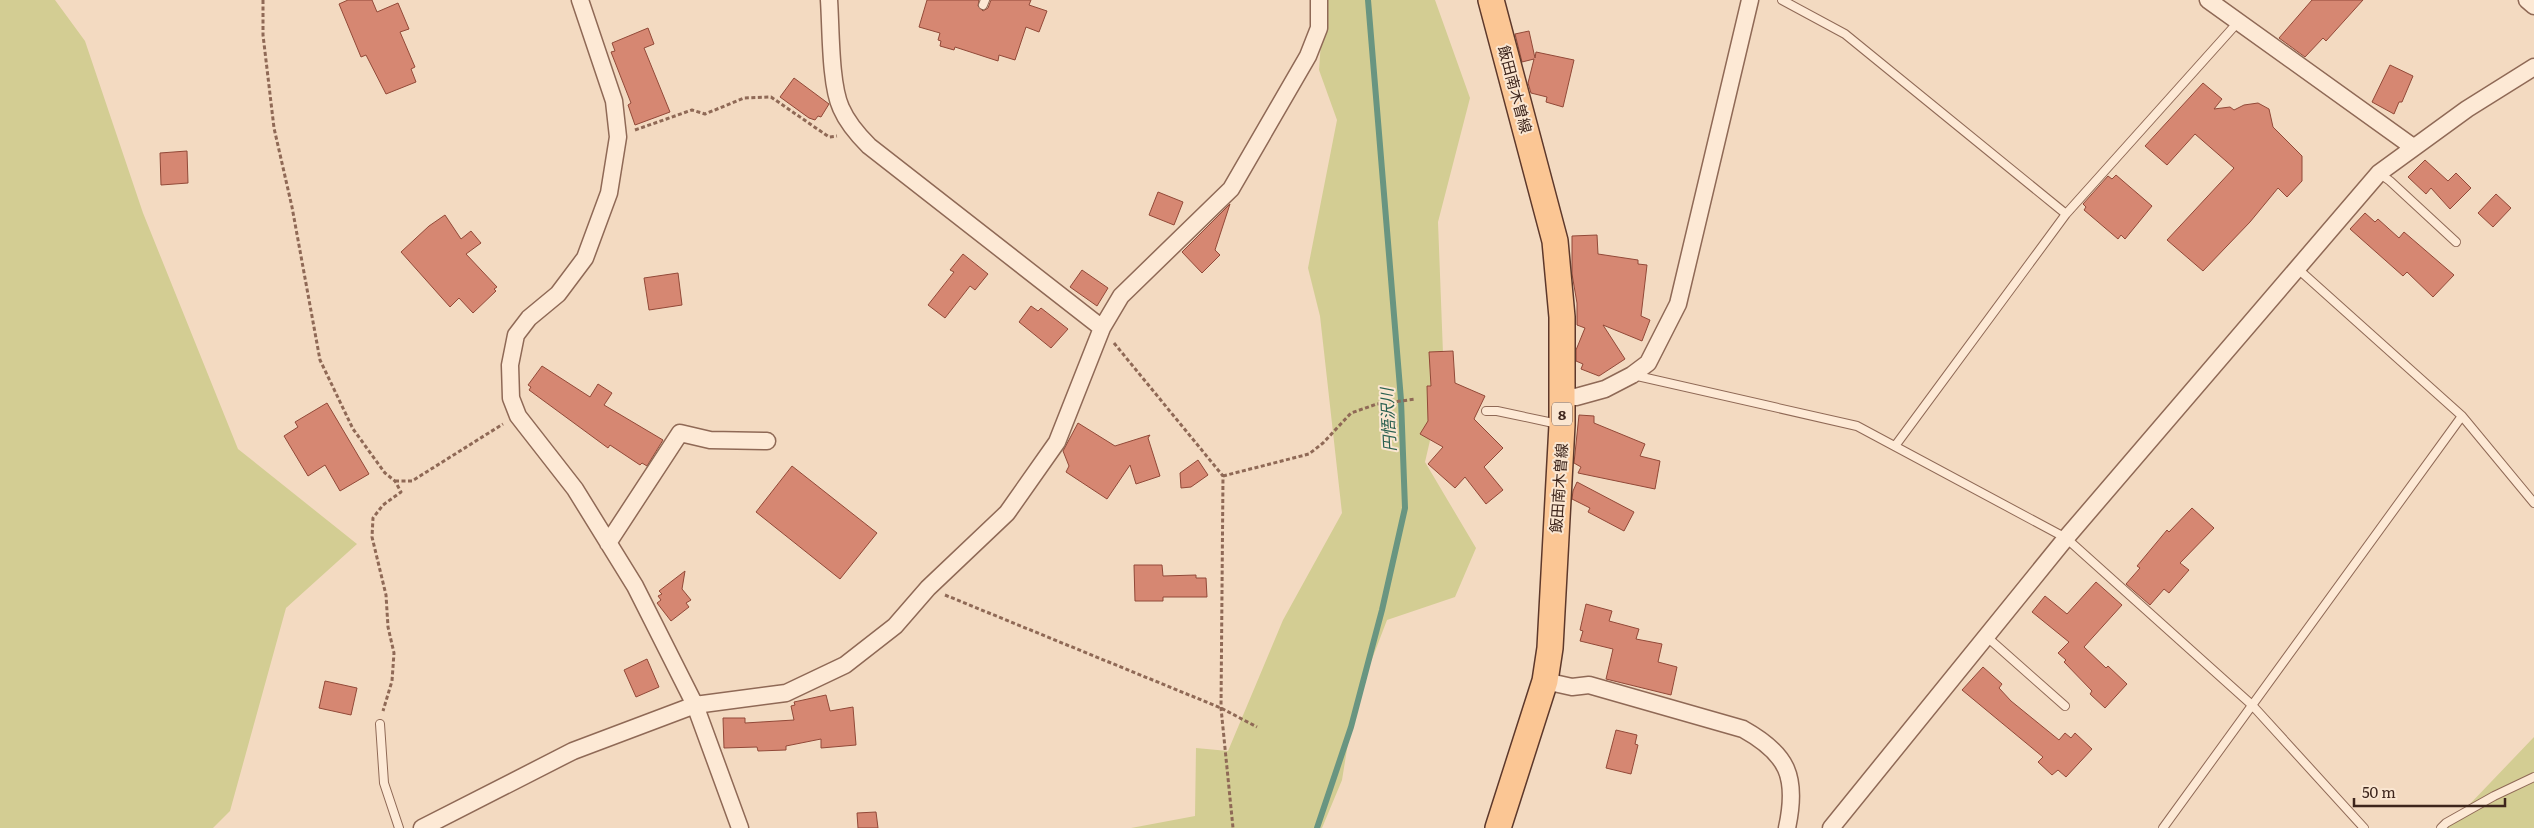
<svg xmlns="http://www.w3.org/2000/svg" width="2534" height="828" font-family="Literata,'Noto Sans JP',serif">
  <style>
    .green { fill: #d3cd93 }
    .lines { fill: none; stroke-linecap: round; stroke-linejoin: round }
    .stream { stroke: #699581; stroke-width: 6 }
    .building { fill: #d68772; stroke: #924938 }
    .service-casing { stroke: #8f6956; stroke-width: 10 }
    .minor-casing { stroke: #8f6956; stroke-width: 19 }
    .primary-casing { stroke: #5d382b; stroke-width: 28 }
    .path { stroke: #8f6956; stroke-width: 3; stroke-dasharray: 4 2.5; stroke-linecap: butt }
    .service { stroke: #fde9d5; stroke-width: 8 }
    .minor { stroke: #fde9d5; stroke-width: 16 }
    .primary { stroke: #fbc694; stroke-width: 25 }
    .labels { text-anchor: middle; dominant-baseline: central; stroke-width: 4; stroke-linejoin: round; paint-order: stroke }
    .shield { fill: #fae6d1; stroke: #765f52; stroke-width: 1 }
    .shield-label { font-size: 14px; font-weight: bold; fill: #3d251c }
    .street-label { font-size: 15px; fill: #3d251c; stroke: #fae6d1 }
    .water-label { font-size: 16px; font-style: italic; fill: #295f50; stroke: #fae6d1 }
  </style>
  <rect width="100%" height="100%" fill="#f3dac1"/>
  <path class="green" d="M0,0H55L85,41L143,213L238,449L357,544L286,608L230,811L213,828H0Z
    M1324,0H1435L1470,98L1438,222L1444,380L1425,462L1476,548L1455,597L1387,620L1354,706L1342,780L1322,828H1131L1195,816L1196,748L1228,751L1283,620L1342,513L1320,316L1308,268L1337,120L1319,70Z
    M2534,737V828H2447Z"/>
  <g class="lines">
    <path class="stream" d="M1317,828L1351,727L1382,610L1405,508L1401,400L1368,0"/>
  </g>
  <path class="building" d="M348,0H372L377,12L398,3L409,29L400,32L415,67L411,69L416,82L386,94L366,55L361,57L339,4Z
    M927,0H979L978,6L983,11L988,8L991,0H1031L1029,5L1047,11L1039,32L1026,27L1015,60L999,55L998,61L955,47L954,50L940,46L941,41L938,40L940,33L919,27Z
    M2312,0H2363L2326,41L2323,38L2305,57L2279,38Z
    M648,28L654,44L644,48L670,112L635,125L628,105L631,103L611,52L615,51L612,43Z
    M1529,31L1535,58L1536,52L1574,60L1563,107L1546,102L1547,97L1531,93L1528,83L1534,59L1522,62L1515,34Z
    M2390,65L2413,76L2402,102H2399L2394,114L2372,102Z
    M794,78L829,104L821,117L818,116L815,120L809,118L780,97Z
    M2203,83L2222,99L2214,109L2230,107L2234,110L2244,105L2258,103L2269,109L2273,127L2302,156V181L2287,197L2278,188L2250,222L2203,271L2167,240L2234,168L2195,134L2167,165L2145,146Z
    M187,151L188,183L161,185L160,153Z
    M2425,160L2448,181L2456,173L2471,188L2450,209L2431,188L2426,194L2408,177Z
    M2116,175L2152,206L2125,239L2121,235L2118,239L2084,210L2086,207L2083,204L2108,176L2112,179Z
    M1158,192L1183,202L1174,225L1149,215Z
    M2496,194L2511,208L2493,227L2478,213Z
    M1230,204L1215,250L1220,255L1202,273L1182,252Z
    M2365,213L2375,222L2378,219L2399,238L2404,232L2454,275L2433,297L2407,272L2403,276L2350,229Z
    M445,215L461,239L471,231L481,243L466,254L497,287L494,289L496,291L473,313L459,298L450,307L401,252L429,226Z
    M1597,235L1598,254L1638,260V264L1647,265L1641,316L1650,320L1642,341L1603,325L1625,359L1599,376L1581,369L1583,364L1576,361V350L1585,328L1577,325V303L1572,274V236Z
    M963,254L988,274L975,290L970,286L945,318L928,305L954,272L950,270Z
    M1082,270L1108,288L1097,306L1070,287Z
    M678,273L682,305L649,310L644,278Z
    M1031,306L1038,311L1041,308L1068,329L1051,348L1019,322Z
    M1453,351L1455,383L1485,396L1474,419L1503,448L1484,467L1503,490L1486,504L1465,477L1455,488L1428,464L1443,447L1420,434L1428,421L1427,386H1431L1429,352Z
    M542,366L590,397L598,384L612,393L604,405L663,440L647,466L642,463L640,465L610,445L608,448L529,390L531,387L528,385Z
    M327,403L369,474L340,491L325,465L308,476L284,436L298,427L295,422Z
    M1579,415L1594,416V423L1645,444L1640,456L1660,461L1655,489L1578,473L1581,467L1574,463Z
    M1078,423L1115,446L1150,435L1148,438L1160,476L1136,484L1130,465L1107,499L1066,472L1069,466L1063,451Z
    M1198,460L1208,475L1191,487L1181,488L1180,473Z
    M792,466L877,533L840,579L756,512Z
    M1577,482L1634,512L1624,531L1588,512L1590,508L1572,499L1573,491Z
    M2192,508L2214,528L2180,563L2189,570L2169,593L2164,589L2150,605L2126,584L2140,568L2137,566L2167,530L2169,532Z
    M1134,565H1162L1163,576L1196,575V578H1206L1207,597H1163V601H1135Z
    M685,571L682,589L691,600L686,603L689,607L671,621L657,603L661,600L658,596L662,594L659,591Z
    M2096,582L2122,605L2084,647L2106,668L2108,666L2127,684L2105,708L2090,694L2092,691L2064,662L2066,660L2058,653L2069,642L2032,612L2045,596L2067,614Z
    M1586,604L1612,611L1609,621L1639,629L1636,639L1662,644L1658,662L1677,667L1671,695L1606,679L1613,649L1580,641L1583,631L1580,630Z
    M647,659L659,687L636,697L624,670Z
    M1983,667L2002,684L1999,688L2011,701L2059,740L2065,733L2071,738L2075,733L2092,749L2066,777L2058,770L2052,775L2038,762L2043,757L1962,690Z
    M325,681L357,688L351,715L319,708Z
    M826,695L830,711L853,707L856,745L821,748V739L786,746V750L758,751L757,747L724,748L723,718H745V723L794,720L791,706L795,705L794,702Z
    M1616,730L1637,735L1635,744L1638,745L1631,774L1606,768Z
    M876,812L878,828H858L857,813Z"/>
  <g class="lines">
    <defs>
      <path id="service" d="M1782,0L1845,34L2066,214
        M983,5L985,0
        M2379,173L2390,181L2456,242
        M2298,269L2462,416L2534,503
        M1633,375L1857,426L2066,538L2252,705L2364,828
        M1486,411H1497L1558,424
        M1895,446L2066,214L2239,21
        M1987,637L2065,706
        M380,724L384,783L399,828
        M2163,828L2462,416
        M2441,828L2446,823L2494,796L2534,777"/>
      <path id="minor" d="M580,0L614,101L618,137L609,193L585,258L558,294L529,318L516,335L510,365L511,398L518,416L575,489L635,586L695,705L740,828
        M829,0C831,29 830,84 841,108C847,122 858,135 869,146L1102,328
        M2208,0L2413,147
        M2527,0L2534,6
        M1563,396L1576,397L1605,389L1632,375L1648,363L1678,304L1750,0
        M608,543L680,433L710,440L767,441
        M1545,681L1572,687L1589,685L1743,729C1788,754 1798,777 1787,828
        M422,828L573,751L695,705L786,693L845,665L895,626L928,588L1007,513L1057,442L1102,328L1121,296L1231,189L1308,56L1319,28V0
        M1831,828L2066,538L2379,173L2467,109L2534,67"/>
      <path id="primary" d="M1491,0L1555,241L1562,317V425L1550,648L1545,681L1498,828"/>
    </defs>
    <use href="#service" class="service-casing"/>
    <use href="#minor" class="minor-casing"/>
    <use href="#primary" class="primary-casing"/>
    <path class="path" d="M263,0V35L274,128L292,207L320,360L353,429L385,473L395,481L401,492L383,505L373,518L372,537L386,595L388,627L394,653L392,681L383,711
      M635,130L692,110L705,114L744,98L771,97L829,137L837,136
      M1114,343L1223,476L1221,708L1233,828
      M1223,476L1309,454L1323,443L1351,413L1377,404L1416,399
      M395,481H412L503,424
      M945,595L1221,708L1257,727"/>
    <use href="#service" class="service"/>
    <use href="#minor" class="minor"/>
    <use href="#primary" class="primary"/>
  </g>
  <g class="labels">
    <rect class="shield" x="1552" y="402.5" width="20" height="23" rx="4"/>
    <g class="shield-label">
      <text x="1562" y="414">8</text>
    </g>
    <g class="street-label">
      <text transform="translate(1516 89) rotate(75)">飯田南木曽線</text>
      <text transform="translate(1558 488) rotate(-86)">飯田南木曽線</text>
    </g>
    <g class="water-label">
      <text transform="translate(1387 420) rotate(-93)">円悟沢川</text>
    </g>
  </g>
  <path d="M2354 798v8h151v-8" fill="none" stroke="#3d251c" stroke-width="2.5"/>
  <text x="2362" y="798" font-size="15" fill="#3d251c" stroke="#fae6d1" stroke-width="4" paint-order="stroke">50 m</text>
</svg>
